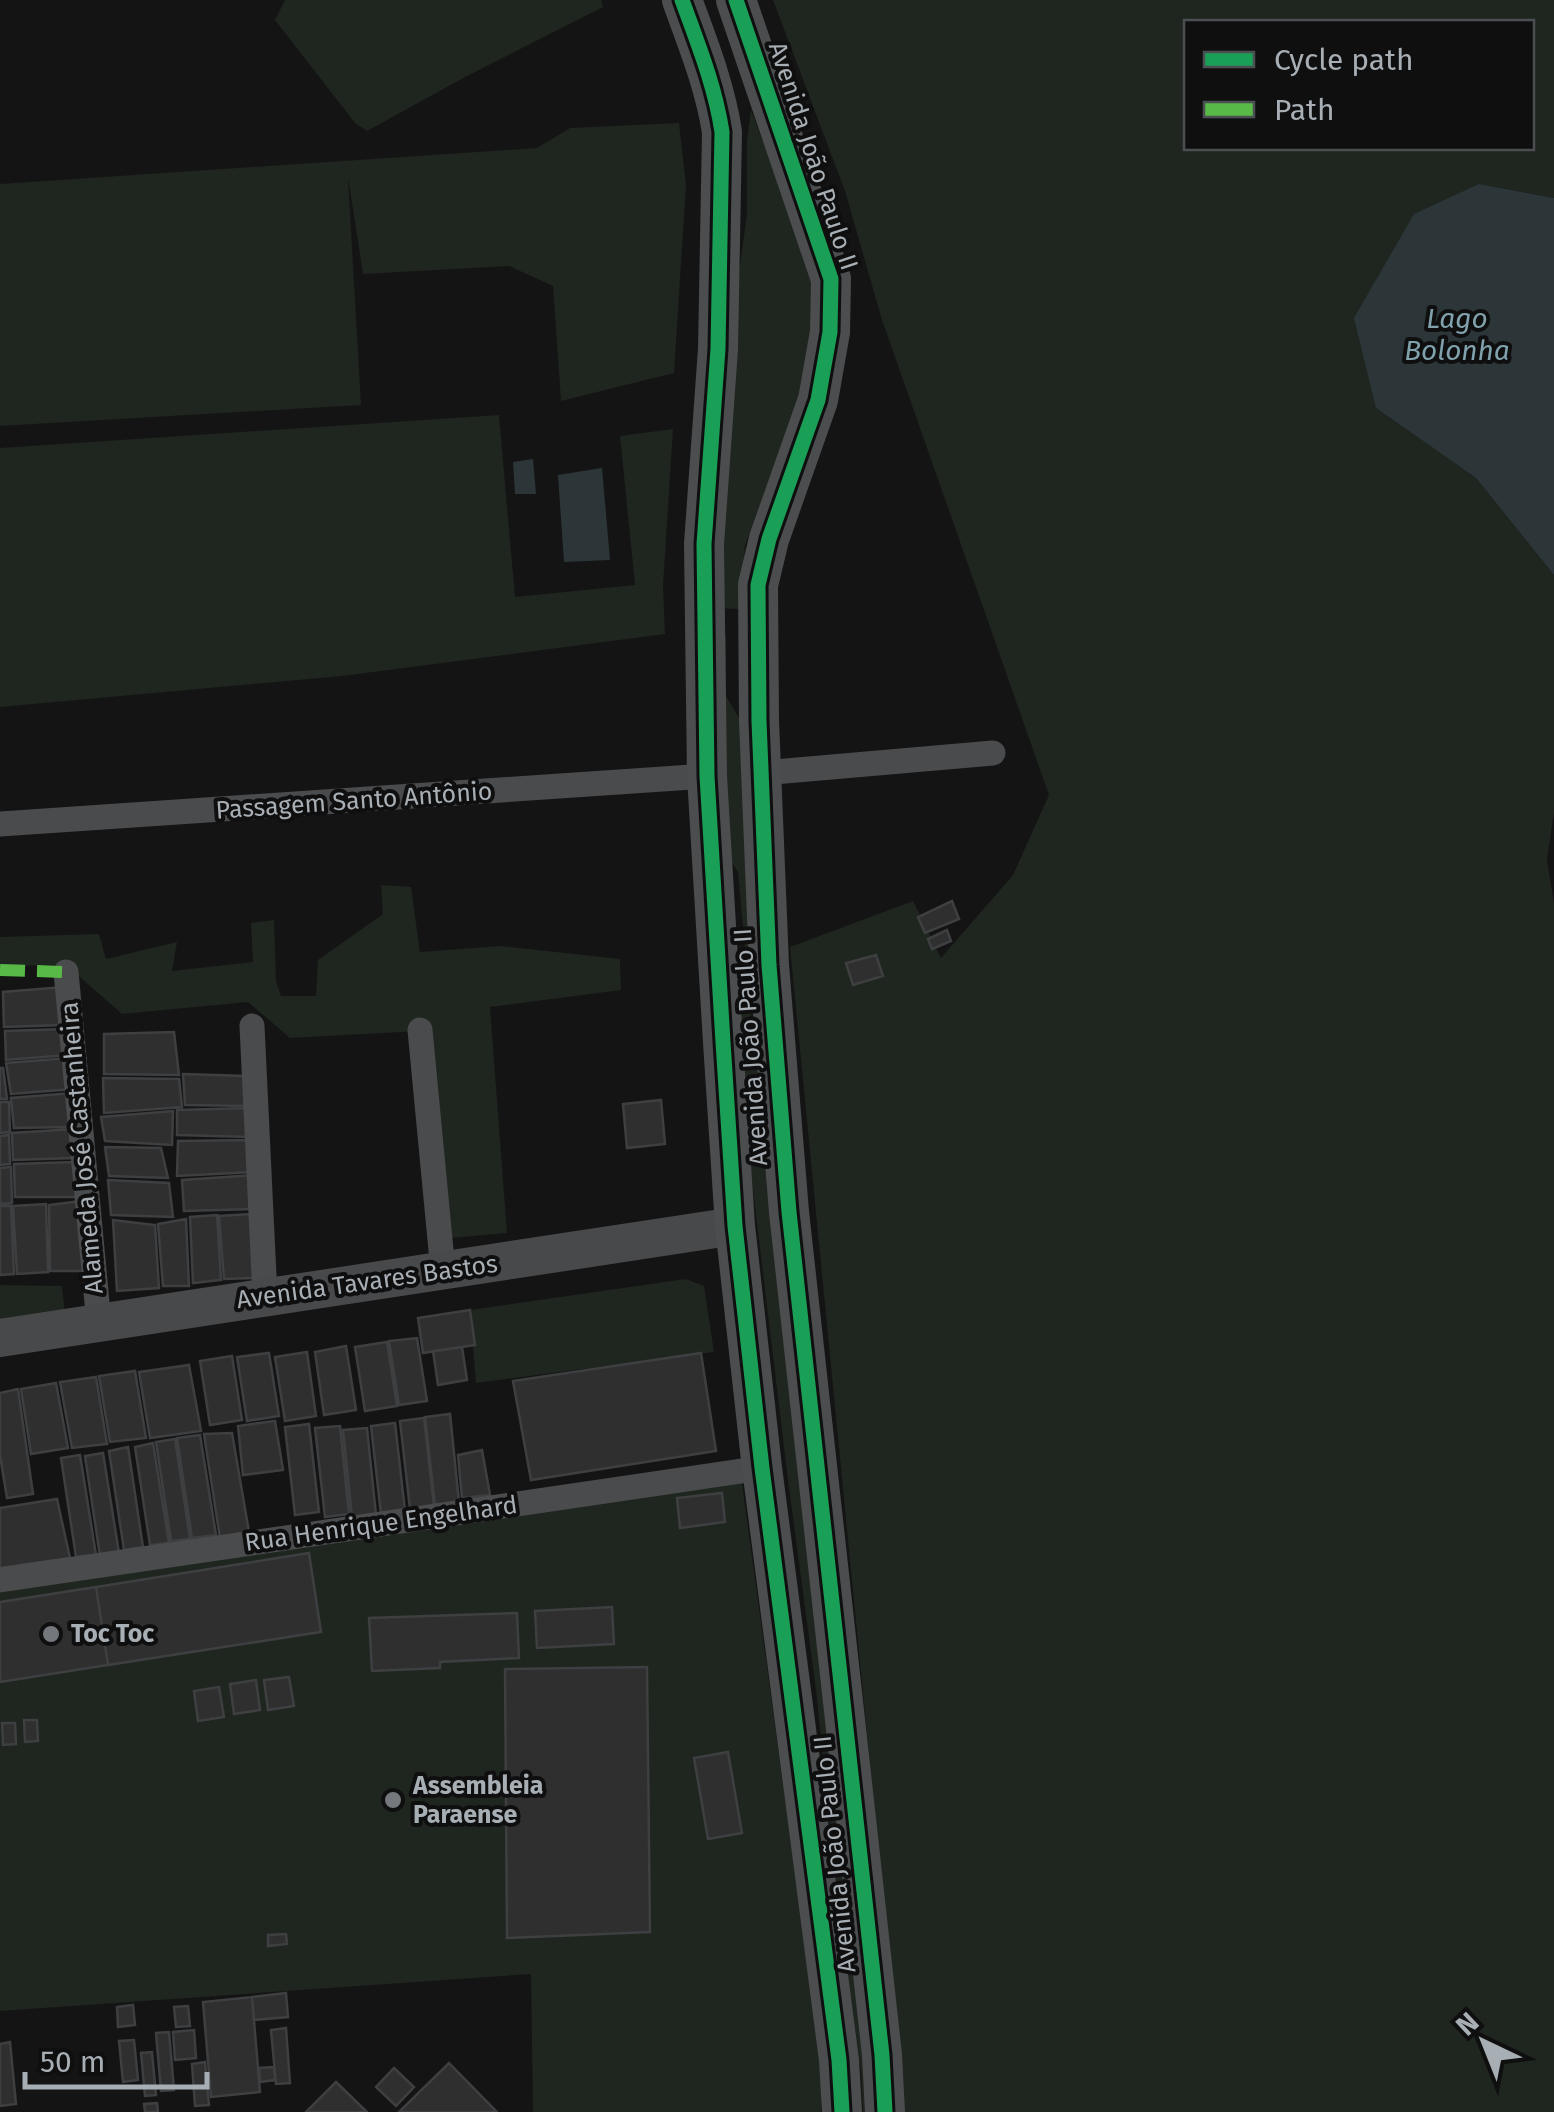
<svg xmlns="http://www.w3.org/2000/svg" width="1554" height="2112" font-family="'Fira Sans',sans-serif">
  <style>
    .green { fill: #1f251f; fill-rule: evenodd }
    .water { fill: #2c3639 }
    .building { fill: #2f2f30; stroke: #3d3f41; stroke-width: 2.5 }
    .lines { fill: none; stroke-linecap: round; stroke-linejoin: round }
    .street { stroke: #494b4d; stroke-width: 25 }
    .secondary { stroke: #48494b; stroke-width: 38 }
    .primary { stroke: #4b4d4f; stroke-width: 40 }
    .quiet { stroke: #58b947; stroke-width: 12; stroke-dasharray: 25 12; stroke-linecap: butt }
    .cycleway-casing { stroke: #0f0f10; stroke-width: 21 }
    .cycleway { stroke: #1a9f57; stroke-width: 15 }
    .poi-dot { fill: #74787c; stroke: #0f0f10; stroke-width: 4 }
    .labels { text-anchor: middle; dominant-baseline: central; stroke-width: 8; stroke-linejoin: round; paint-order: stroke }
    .street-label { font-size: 25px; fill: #a7aeb4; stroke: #0f0f10 }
    .poi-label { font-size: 25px; font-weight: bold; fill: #a7aeb4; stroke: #0f0f10; text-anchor: start }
    .water-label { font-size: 28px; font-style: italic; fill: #80a2ad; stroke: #0f0f10 }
  </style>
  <rect width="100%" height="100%" fill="#141415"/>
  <path class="green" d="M285,0H601L603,7L467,76L367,131L355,123L275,20Z
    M773,0H1554V198L1479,184L1376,408L1476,478L1554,575V812L1547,860L1554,903V2112H904L790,947L913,901L941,958L1013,875L1049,795L882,320L845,191ZM1186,22H1532V148H1186Z
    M751,110L816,282L815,352L780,461L745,545L739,609L714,608L732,324L747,214V140Z
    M679,123L686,185L674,373L561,401L553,286L509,266L363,274L348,177L361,405L0,426V184L537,148L570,128Z
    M499,415L515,597L635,585L620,436L673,429L663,586L665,634L342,676L0,707V448Z
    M712,633L726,636V696L745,728L756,951L745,949L738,872L721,847Z
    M381,885L411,887L420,952L500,946L620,959L621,990L490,1007L507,1233L440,1239L420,1031L290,1038L248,1002L122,1014L66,965L0,966V937L99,934L106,959L177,942L172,971L253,962L251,923L274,920L276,981L281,996H316L318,960L383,914Z
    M737,962L751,974V1016L878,2112H863L861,2071L839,1912L816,1690L788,1480L743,1107Z
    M686,1279L704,1286L714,1352L476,1383L470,1310Z
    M0,1285L62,1286L65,1314L0,1322Z
    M740,1469L821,2063V2112H533L531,1974L0,2011V1580Z"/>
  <path class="water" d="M1479,184L1554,198V575L1476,478L1376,408L1354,318L1414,214Z
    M533,459L536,494H515L513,462Z
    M602,468L610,560L564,562L558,475Z"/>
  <path class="building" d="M952,901L959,919L925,933L918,917Z
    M947,930L951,941L932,949L928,939Z
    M876,955L883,976L853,985L846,963Z
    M63,987L64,1025L4,1027L3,992Z
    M65,1029L68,1055L6,1060L5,1031Z
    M174,1032L179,1075L104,1074V1034Z
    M68,1058L73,1089L11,1094L6,1063Z
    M0,1068H3L7,1099H0Z
    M183,1074L246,1076L247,1106L185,1105Z
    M103,1078L179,1079L182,1107L104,1113Z
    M72,1093L74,1127L14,1128L11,1098Z
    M661,1100L665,1144L627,1148L623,1104Z
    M0,1102H9L10,1132L0,1133Z
    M248,1108L250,1137L177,1135V1110Z
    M173,1111L172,1145L105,1141L101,1117Z
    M74,1129L75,1158L13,1160L12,1133Z
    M9,1135L10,1164L0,1165V1136Z
    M251,1140L253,1172L177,1176L178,1141Z
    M105,1147L161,1148L168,1178L109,1176Z
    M75,1162L80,1197H15L14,1164Z
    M11,1167L12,1203L0,1204V1168Z
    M254,1175L253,1209L184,1211L182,1180Z
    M108,1180L169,1183L173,1217L111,1215Z
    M81,1201L83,1271H50L49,1205Z
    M46,1204L48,1272L17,1274L13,1206Z
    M0,1206H11L14,1274L0,1275Z
    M251,1214L254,1278L224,1279L219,1216Z
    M217,1215L221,1280L193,1283L190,1217Z
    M186,1219L189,1286H163L158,1224Z
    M113,1220L155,1225L159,1288L117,1291Z
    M470,1310L475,1345L423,1353L418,1318Z
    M417,1338L427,1401L399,1405L389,1341Z
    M387,1342L397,1406L365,1411L355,1347Z
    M346,1346L356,1410L324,1415L315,1352Z
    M462,1347L467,1380L438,1385L433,1351Z
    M307,1352L316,1416L285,1421L275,1357Z
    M269,1353L279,1416L247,1421L237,1357Z
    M701,1353L716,1451L531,1480L513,1381Z
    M232,1356L242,1420L210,1425L200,1361Z
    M189,1365L201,1431L150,1438L139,1372Z
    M135,1371L146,1438L110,1442L99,1376Z
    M96,1377L107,1444L72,1448L60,1382Z
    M56,1383L68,1448L31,1454L21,1389Z
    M18,1389L33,1494L7,1498L0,1455V1393Z
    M450,1414L459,1502L435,1505L425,1417Z
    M424,1418L434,1506L410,1509L400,1421Z
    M275,1421L283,1470L243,1475L238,1426Z
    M395,1423L405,1511L381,1514L371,1426Z
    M309,1424L319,1512L295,1515L285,1427Z
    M340,1426L349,1514L325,1517L315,1428Z
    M367,1428L376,1515L352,1518L343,1430Z
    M232,1433L249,1532L220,1538L204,1434Z
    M200,1435L216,1535L192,1538L177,1438Z
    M175,1439L190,1539L171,1541L156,1442Z
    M153,1443L169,1543L150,1545L135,1447Z
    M128,1447L143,1547L124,1550L109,1451Z
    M482,1450L490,1495L462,1498L458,1455Z
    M103,1453L119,1553L100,1556L85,1456Z
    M80,1455L96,1555L76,1557L61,1458Z
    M722,1493L725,1522L680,1528L677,1498Z
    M57,1499L70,1558L0,1568V1508Z
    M309,1553L321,1632L108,1665L96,1587Z
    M96,1587L108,1665L0,1682V1602Z
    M612,1607L614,1644L537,1648L535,1611Z
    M517,1613L519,1658L440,1662V1668L372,1671L369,1618Z
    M647,1667L650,1932L507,1938L505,1669Z
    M289,1677L294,1706L268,1710L264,1680Z
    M256,1680L260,1710L234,1714L230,1684Z
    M219,1687L224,1717L198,1721L194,1691Z
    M24,1720H37L38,1741L25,1742Z
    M2,1723H15L16,1744L3,1745Z
    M728,1752L742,1833L708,1839L694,1758Z
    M286,1934L287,1944L268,1946V1935Z
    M286,1993L288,2017L254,2020L252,1997Z
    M252,1997L260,2092L211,2097L203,2002Z
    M133,2005L135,2025L118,2027L117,2007Z
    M188,2006L190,2026L176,2027L174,2007Z
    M286,2028L290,2083L276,2084L271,2030Z
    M194,2030L196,2058L175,2060L173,2032Z
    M169,2032L174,2090L161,2091L156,2033Z
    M134,2040L138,2080L123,2082L119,2041Z
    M10,2042L16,2104L0,2106V2044Z
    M152,2052L156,2095L145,2096L141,2053Z
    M205,2062L209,2105L195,2106L192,2064Z
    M449,2063L497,2112H399Z
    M274,2067L275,2080L260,2082L259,2068Z
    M394,2068L414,2087L396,2106L376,2087Z
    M336,2082L367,2112H306Z
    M157,2103L158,2112H145L144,2104Z"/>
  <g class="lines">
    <path class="street" d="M762,773L993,753
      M0,824L707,776
      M66,972L99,1324
      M252,1026L265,1297
      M420,1030L443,1271
      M0,1580L762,1468"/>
    <path class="secondary" d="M0,1338L735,1226"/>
    <path class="primary" d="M682,0C698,44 715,86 722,132L718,349L704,544L707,776L723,1042L735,1226L762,1468L839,2060L842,2112
      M736,0L831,279L830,332L818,400L769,539L758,585L759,721L769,965L789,1212L882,2055L885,2112"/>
    <path class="quiet" d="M0,970L66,972"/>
    <defs>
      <path id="cycleway" d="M682,0C698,44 715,86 722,132L718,349L704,544L707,776L723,1042L735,1226L762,1468L839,2060L842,2112
        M736,0L831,279L830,332L818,400L769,539L758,585L759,721L769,965L789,1212L882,2055L885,2112"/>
    </defs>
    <use href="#cycleway" class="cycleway-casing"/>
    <use href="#cycleway" class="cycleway"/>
  </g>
  <g class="poi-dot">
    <circle cx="51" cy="1634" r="10"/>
    <circle cx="393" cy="1800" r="10"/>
  </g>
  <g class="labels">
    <g class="street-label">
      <text transform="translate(813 156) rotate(72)">Avenida João Paulo II</text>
      <text transform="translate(354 801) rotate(-4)">Passagem Santo Antônio</text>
      <text transform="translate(751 1047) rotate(-94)">Avenida João Paulo II</text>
      <text transform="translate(82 1148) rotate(-95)">Alameda José Castanheira</text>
      <text transform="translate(367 1282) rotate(-8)">Avenida Tavares Bastos</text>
      <text transform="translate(381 1524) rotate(-8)">Rua Henrique Engelhard</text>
      <text transform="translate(835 1854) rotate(-96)">Avenida João Paulo II</text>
    </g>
    <g class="poi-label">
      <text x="71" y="1634">Toc Toc</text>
      <text x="413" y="1786">Assembleia<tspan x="413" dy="29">Paraense</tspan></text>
    </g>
    <g class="water-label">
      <text x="1457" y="318">Lago<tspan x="1457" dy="32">Bolonha</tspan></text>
    </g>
  </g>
  <rect x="1184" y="20" width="350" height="130" fill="#0f0f10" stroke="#4c4f52" stroke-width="2.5"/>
  <rect x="1204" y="52" width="50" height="15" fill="#1a9f57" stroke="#4c4f52" stroke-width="2.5"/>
  <text x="1274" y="70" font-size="30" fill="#a7aeb4">Cycle path</text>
  <rect x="1204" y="102" width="50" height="15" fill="#58b947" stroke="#4c4f52" stroke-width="2.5"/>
  <text x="1274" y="120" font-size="30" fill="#a7aeb4">Path</text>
  <g transform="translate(1484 2042) rotate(317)" stroke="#0f0f10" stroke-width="8" paint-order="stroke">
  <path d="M0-8L18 38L0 25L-18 38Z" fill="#a7aeb4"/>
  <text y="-15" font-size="28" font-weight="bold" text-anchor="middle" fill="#a7aeb4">N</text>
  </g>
  <path d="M25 2072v15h182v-15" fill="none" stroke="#a7aeb4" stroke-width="5"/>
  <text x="40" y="2072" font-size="30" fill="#a7aeb4" stroke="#0f0f10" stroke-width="8" paint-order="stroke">50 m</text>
</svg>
